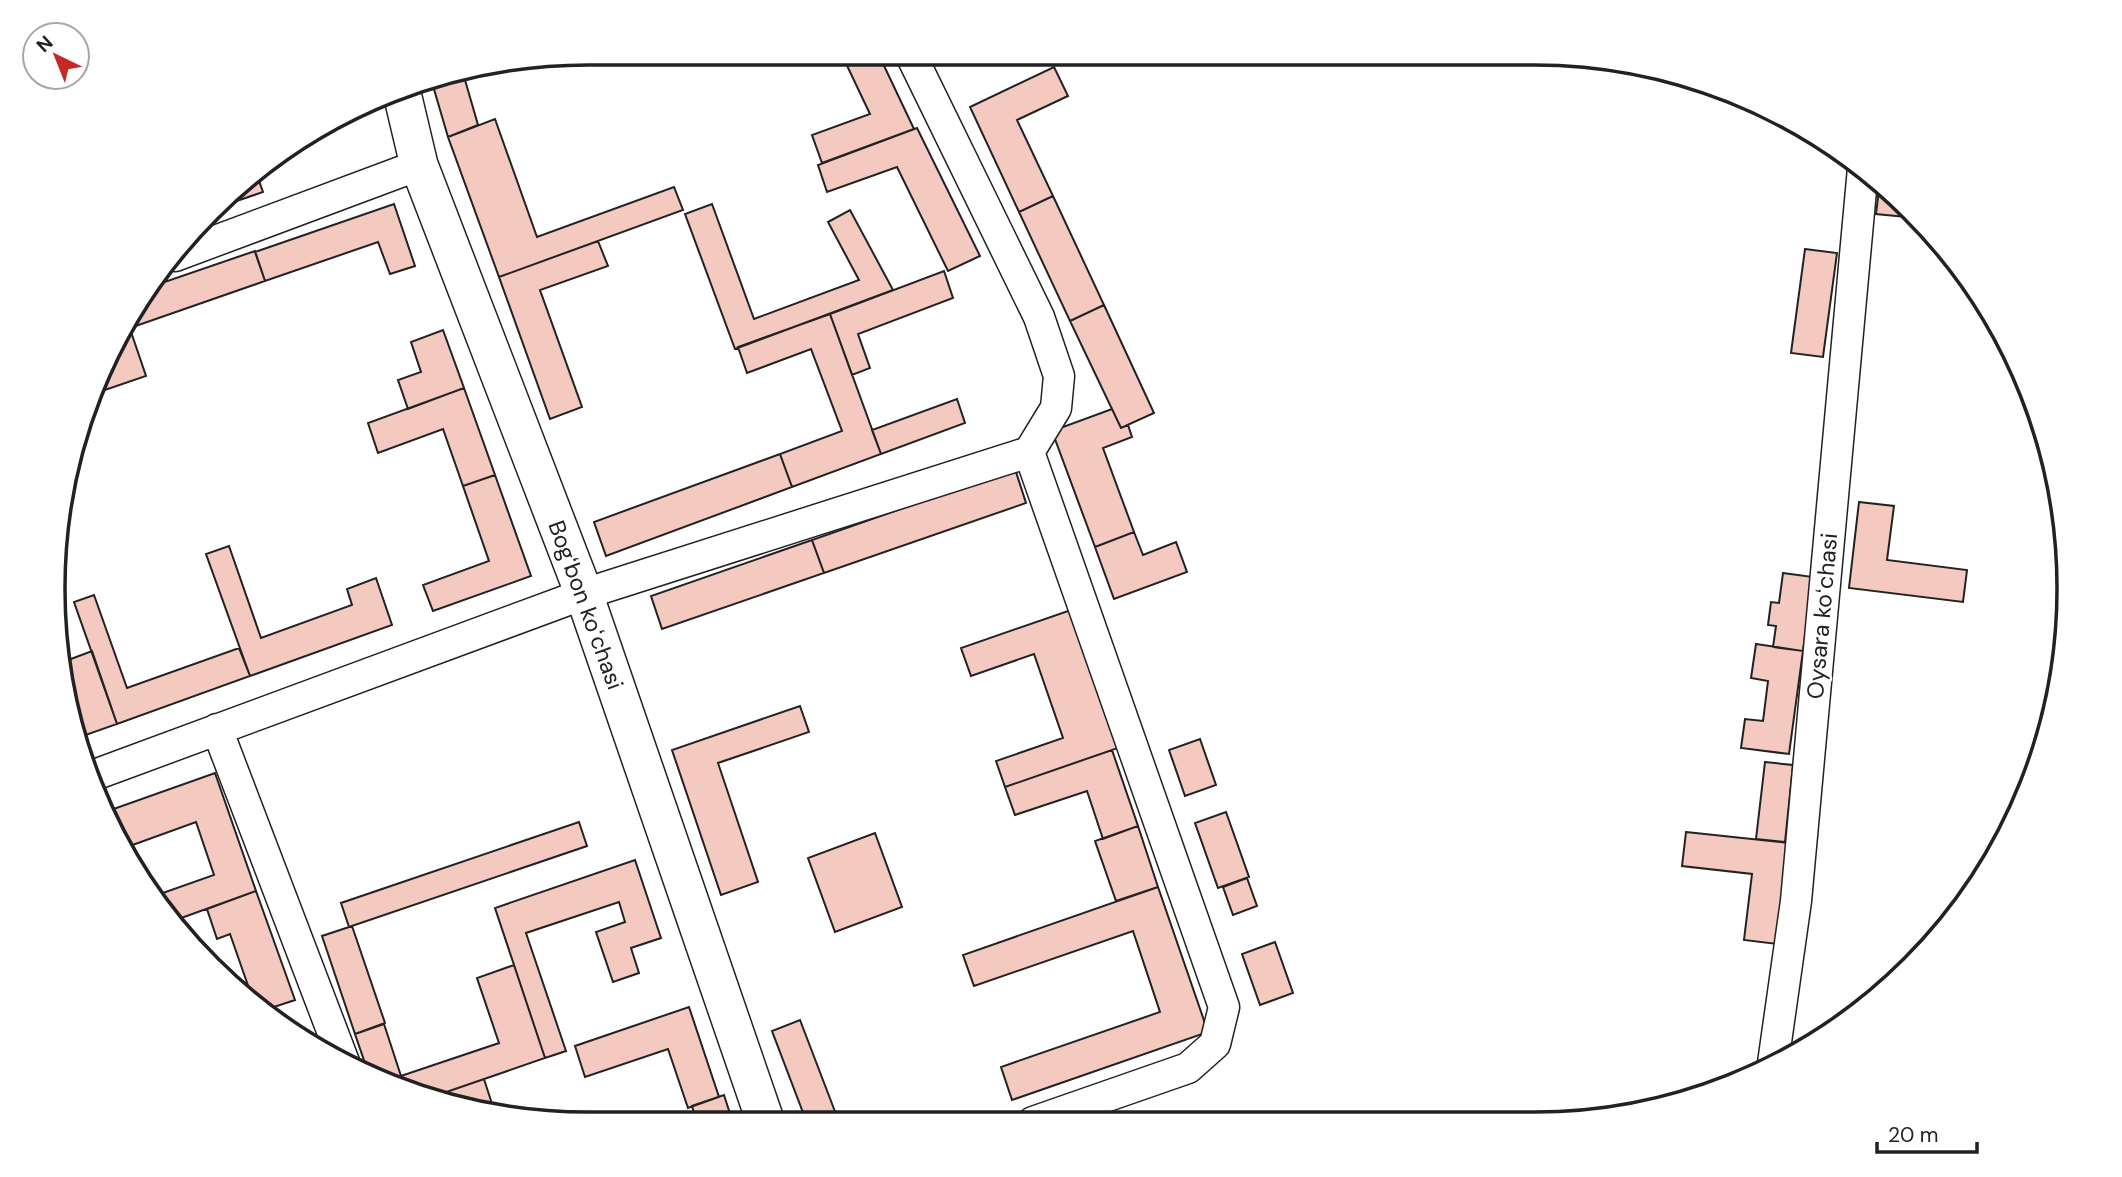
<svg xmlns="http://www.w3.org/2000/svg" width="2122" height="1177" font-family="'DM Sans',sans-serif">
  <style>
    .building { fill: #f3c9c0; stroke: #222; stroke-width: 2 }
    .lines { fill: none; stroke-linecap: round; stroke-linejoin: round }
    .minor-casing { stroke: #222; stroke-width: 33 }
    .tertiary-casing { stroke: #222; stroke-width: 40 }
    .minor { stroke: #fff; stroke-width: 30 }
    .tertiary { stroke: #fff; stroke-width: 37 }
    .labels { text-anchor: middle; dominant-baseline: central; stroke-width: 5; stroke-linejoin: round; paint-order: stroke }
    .street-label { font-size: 23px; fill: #222; stroke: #fff }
    .rim { fill: none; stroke: #222; stroke-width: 3.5 }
  </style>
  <rect width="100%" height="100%" fill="#fff"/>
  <path class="building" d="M841,53H878L914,129L822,163L812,135L870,114Z
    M1054,67L1068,96L1017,120L1053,196L1019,212L970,107Z
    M463,73L478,125L448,137L431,79Z
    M495,119L537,237L674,187L683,210L499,277L448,137Z
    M917,128L980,256L948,271L897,167L827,192L818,165Z
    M255,170L263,192L222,206Z
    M1880,181L1907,207L1906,217L1876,214Z
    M1053,196L1104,305L1070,321L1019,212Z
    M394,204L415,266L390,274L378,242L265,281L255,252Z
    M712,204L754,319L859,280L828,222L850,210L893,290L735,349L685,214Z
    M598,241L608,266L540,290L582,407L550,419L499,277Z
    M1805,249L1837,253L1823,357L1791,353Z
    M255,251L265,281L130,328L128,323L144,289Z
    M944,271L953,298L858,334L870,368L852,375L830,314Z
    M1104,305L1154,413L1121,428L1070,321Z
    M830,314L881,454L792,487L780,454L842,431L811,349L747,373L738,347Z
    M128,323L146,376L96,393Z
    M443,330L464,388L408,409L398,380L421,372L411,342Z
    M464,388L495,475L463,486L443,429L378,453L368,423Z
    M957,399L965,423L881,454L872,430Z
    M1112,409L1121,428L1128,425L1132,437L1103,448L1134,532L1095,547L1052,431Z
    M780,454L792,487L606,556L594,522Z
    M1015,469L1026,503L824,573L812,540Z
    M495,475L531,576L433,611L423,585L489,561L463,486Z
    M1859,502L1894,506L1887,560L1967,570L1963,602L1849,588Z
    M1134,532L1143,555L1176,542L1187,572L1114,599L1095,547Z
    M812,540L824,573L662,629L651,596Z
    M229,546L261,638L352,605L347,589L376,578L392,625L250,676L206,554Z
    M1783,573L1813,577L1803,651L1773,647L1776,626L1768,625L1771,602L1779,603Z
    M94,595L127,688L239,648L250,676L117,724L74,602Z
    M1071,610L1118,748L1005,787L996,761L1063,738L1034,654L971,676L961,648Z
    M1756,644L1803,651L1789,754L1741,748L1745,719L1763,721L1768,681L1751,678Z
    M92,651L117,724L80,737L63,662Z
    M800,706L809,732L718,763L758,882L721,895L672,750Z
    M1200,739L1216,785L1185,796L1169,750Z
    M1112,750L1138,826L1103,839L1087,791L1015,815L1005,787Z
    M1765,762L1793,765L1785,842L1756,839Z
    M215,773L256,891L173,921L157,895L214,875L196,822L127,847L105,812Z
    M1226,812L1249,877L1218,888L1195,823Z
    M579,822L587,846L349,927L341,903Z
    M1138,826L1158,887L1116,901L1095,841Z
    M1686,832L1789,843L1777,944L1744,940L1752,874L1682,866Z
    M875,833L902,907L835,932L808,858Z
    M635,860L661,938L631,948L639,973L613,982L596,932L625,922L619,902L526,933L566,1051L545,1058L495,908Z
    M1247,878L1257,906L1233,915L1223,887Z
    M1158,887L1208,1032L1012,1100L1001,1067L1160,1012L1133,931L974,986L963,955Z
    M256,891L295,1000L268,1009L252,997L230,934L217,939L207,909Z
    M352,926L385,1023L355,1034L322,936Z
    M1275,942L1293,993L1260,1005L1242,954Z
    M514,965L545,1058L429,1098L368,1072L355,1034L384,1024L401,1076L499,1043L477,978Z
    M689,1007L719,1097L688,1108L668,1049L585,1077L575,1046Z
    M800,1020L839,1122L807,1123L772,1031Z
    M484,1079L493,1107L480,1111L449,1106L429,1098Z
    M724,1095L733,1123H697L692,1106Z"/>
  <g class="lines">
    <defs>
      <path id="minor" d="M910,53L1039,317L1059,376L1056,408L1029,452
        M175,256L419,165
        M217,729L344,1062
        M89,777L584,594L1029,452L1224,1007L1215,1044L1188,1068L1033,1122
        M1773,1063L1796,901L1863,168"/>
      <path id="tertiary" d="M401,89L419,165L584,594L766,1123"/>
    </defs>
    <use href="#minor" class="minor-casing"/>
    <use href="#tertiary" class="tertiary-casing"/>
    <use href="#minor" class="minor"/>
    <use href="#tertiary" class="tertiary"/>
  </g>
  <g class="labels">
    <g class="street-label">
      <text transform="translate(586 605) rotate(70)">Bogʻbon koʻchasi</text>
      <text transform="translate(1822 616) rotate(-85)">Oysara koʻchasi</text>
    </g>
  </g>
  <path d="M0 0H2122V1177H0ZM588 65H1534A523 523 0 0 1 2057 588V589A523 523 0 0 1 1534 1112H588A523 523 0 0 1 65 589V588A523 523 0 0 1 588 65Z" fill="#fff" fill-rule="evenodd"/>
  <path class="rim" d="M588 65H1534A523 523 0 0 1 2057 588V589A523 523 0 0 1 1534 1112H588A523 523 0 0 1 65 589V588A523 523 0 0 1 588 65Z"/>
  <g transform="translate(56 56) rotate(317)"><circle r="33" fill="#ffffff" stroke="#a7a7a7" stroke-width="2"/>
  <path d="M0-5L12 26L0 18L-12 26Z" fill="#c62828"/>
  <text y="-10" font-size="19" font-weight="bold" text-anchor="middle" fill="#222222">N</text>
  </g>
  <path d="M1877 1142v10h100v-10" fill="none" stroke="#222222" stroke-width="3.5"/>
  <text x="1888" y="1142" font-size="21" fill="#222222" stroke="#ffffff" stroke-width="5" paint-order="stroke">20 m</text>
</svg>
